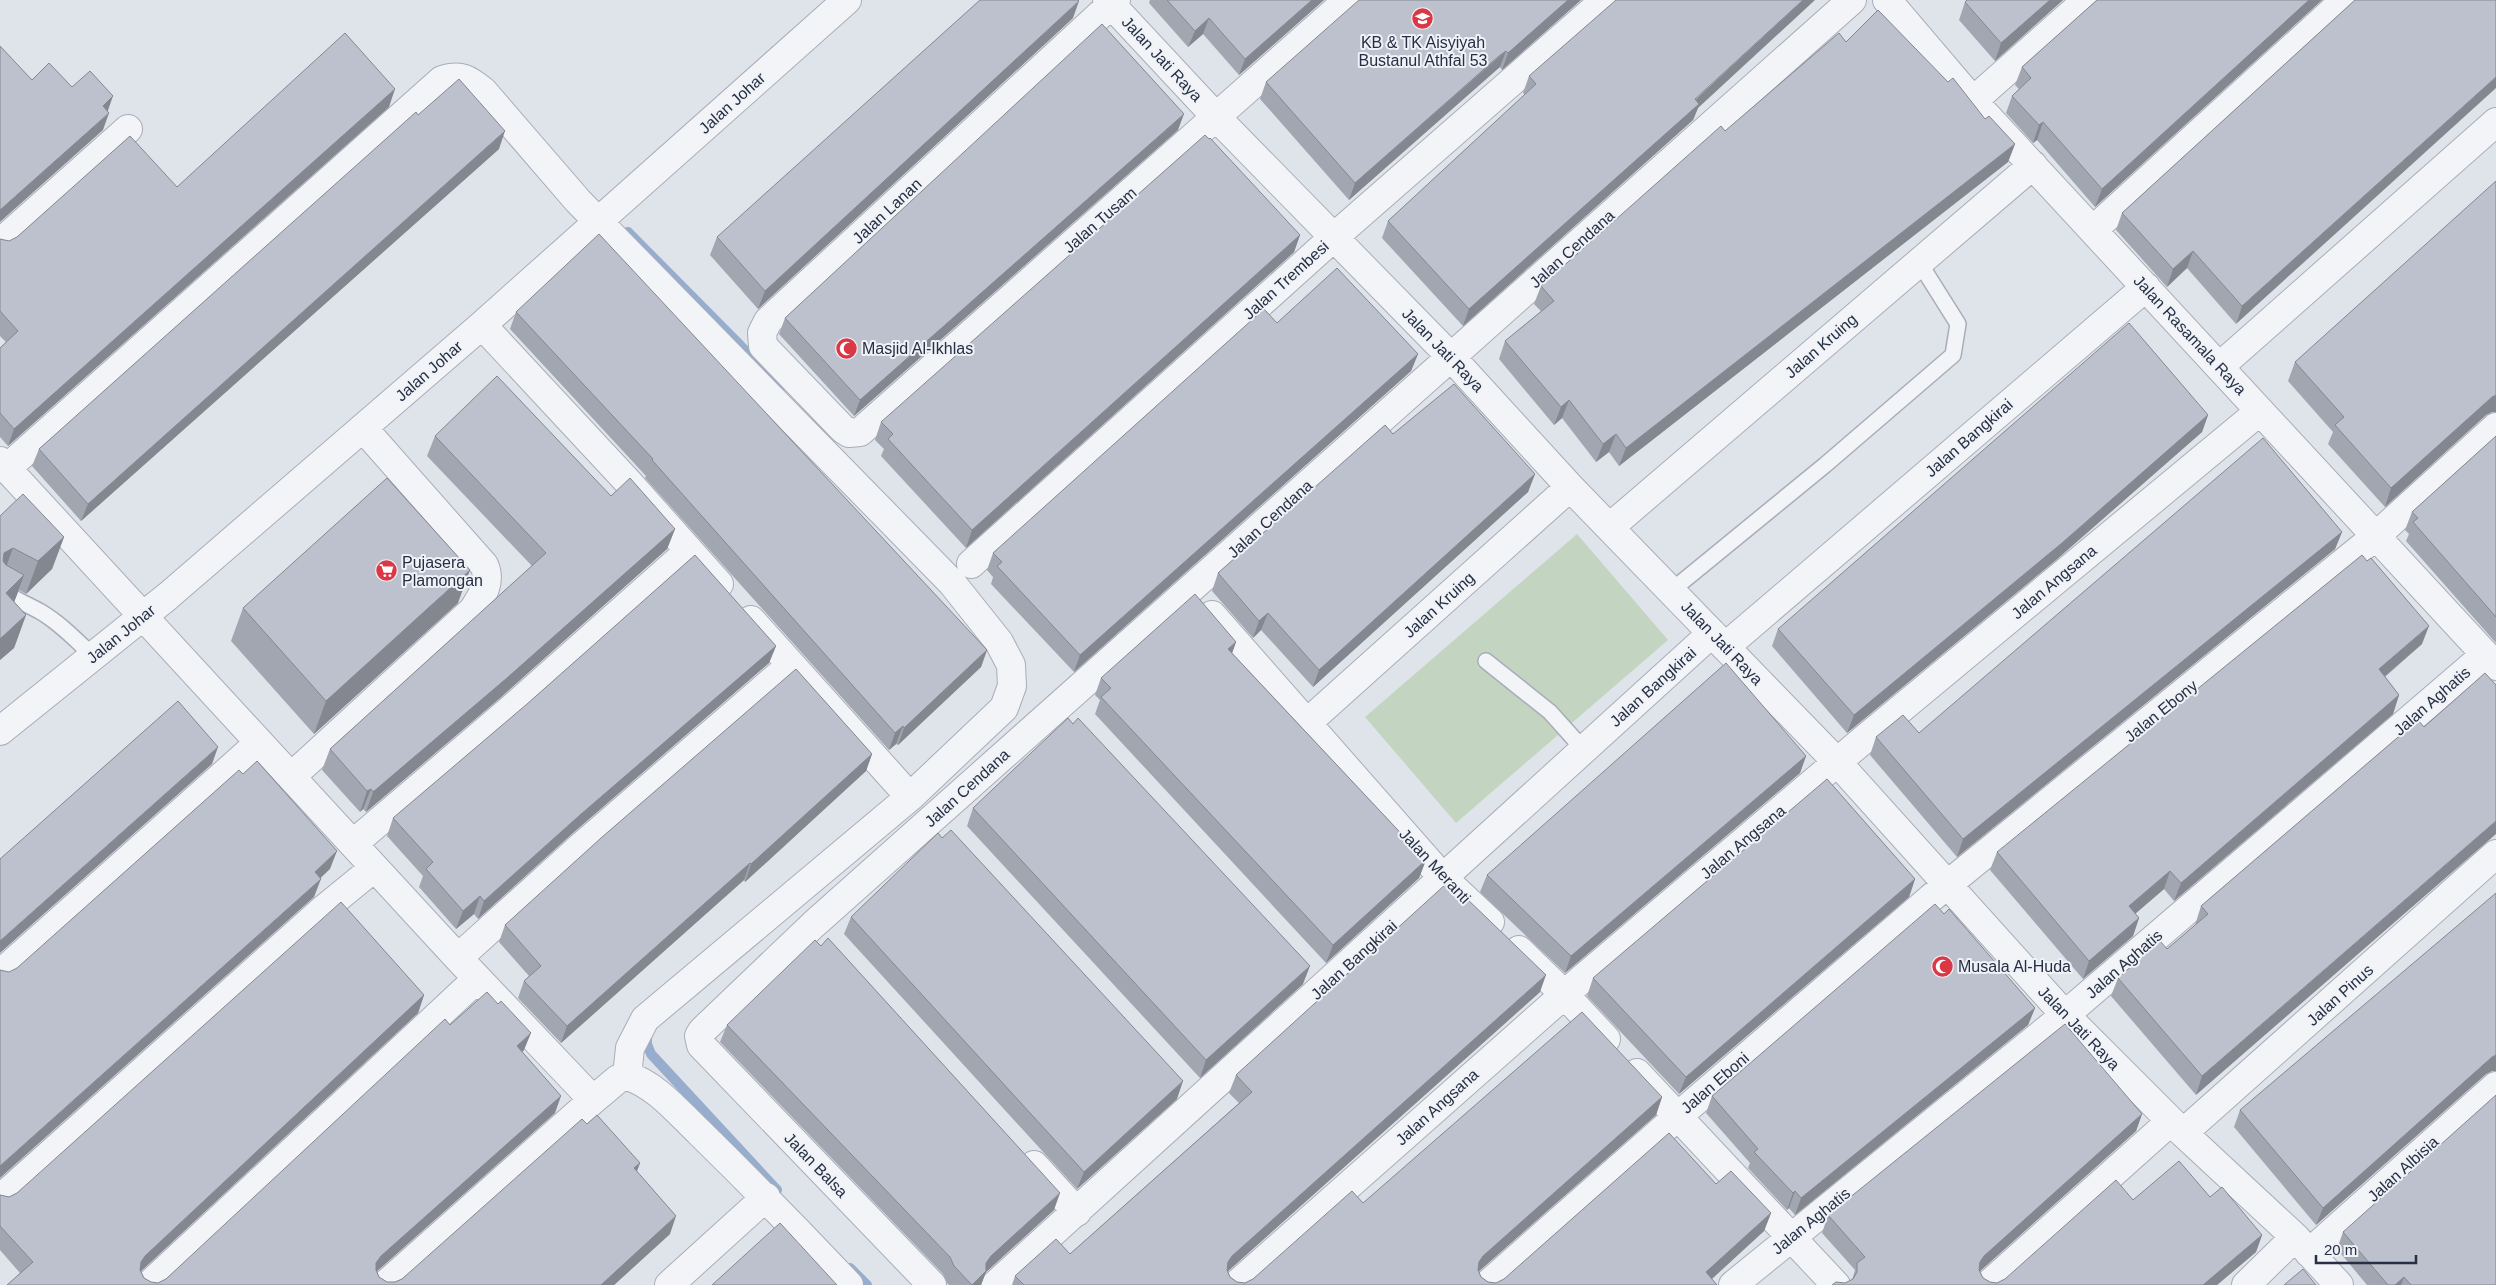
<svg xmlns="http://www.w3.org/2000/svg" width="2496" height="1285" font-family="Arial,sans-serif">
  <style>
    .green { fill: #c3d5c0 }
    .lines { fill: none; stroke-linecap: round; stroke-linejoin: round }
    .stream { stroke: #97adce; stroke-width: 10 }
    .service-casing { stroke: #a8adb8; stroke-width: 18 }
    .minor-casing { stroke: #a8adb8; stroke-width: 30 }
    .service { stroke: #f3f4f8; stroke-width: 15 }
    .minor { stroke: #f3f4f8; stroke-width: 28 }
    .wall { fill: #a2a6b0 }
    .shaded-wall { fill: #848790 }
    .building { fill: #bcc1cd; stroke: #848790 }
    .labels { text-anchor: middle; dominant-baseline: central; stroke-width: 4; stroke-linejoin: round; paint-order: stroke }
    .poi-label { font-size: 16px; fill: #262f43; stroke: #eff2f7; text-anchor: start }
    .street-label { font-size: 16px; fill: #262f43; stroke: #eff2f7 }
  </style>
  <rect width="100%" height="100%" fill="#dfe3ea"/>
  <path class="green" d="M1577,534L1668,640L1456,823L1365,717Z"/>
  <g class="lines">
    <path class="stream" d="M628,232L738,343L780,388
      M647,1032V1044L651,1054L777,1190
      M850,1268L867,1285"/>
    <defs>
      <path id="service" d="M0,590C13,599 27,604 41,612C61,624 77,641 94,657
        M1671,591L1825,465L1953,355L1958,324L1919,262
        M1486,661L1550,712L1584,750"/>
      <path id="minor" d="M1107,0L1217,118L1451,357L1570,487L1837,762L2065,1015L2183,1133L2295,1237L2339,1285
        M1116,0L768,321L762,333L763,346L843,429L849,433L860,432L1348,0
        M1887,0L1973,101L2496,666
        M1973,101L2087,0
        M2093,230L2345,0
        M0,243L128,129
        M482,325L629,483L719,584
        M2219,367L2496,122
        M0,461L458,958L593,1100
        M7,468L442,80C461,74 468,79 483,91L578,201L952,583L999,642L1011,665L1012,686L1004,708L910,797L645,1019L630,1048L627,1076
        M1610,527L2033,165
        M971,564L1333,238L1605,0
        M1212,615L1443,878L1490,922
        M751,620L910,797
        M1725,647L2146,287
        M1308,722L1570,487
        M0,731L168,596L482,325L847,0
        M291,777L473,610C482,596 492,582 484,565L363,428
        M354,843L510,710L689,551
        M1519,950L1564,994L1606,1039
        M458,958L584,844L791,665
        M0,974L259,743
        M1637,1073L1836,1285
        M2183,1133L2496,854
        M1034,1165L1077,1212
        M0,1199L325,908L374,868
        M2309,1253L2496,1086
        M149,1285L477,979
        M385,1285L593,1100L618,1079L627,1076C655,1084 678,1112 699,1132C750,1182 800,1233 849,1285
        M669,1285L766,1197
        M932,1285L701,1045L699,1036L702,1031L814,924L1852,0
        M995,1285L1712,633
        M1236,1285L1582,979L1862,741L2260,411
        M1487,1285L1677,1117L1931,898L2376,536L2496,427
        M1733,1285L2065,1015L2485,655
        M1988,1285L2171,1121
        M2246,1285L2295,1237"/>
    </defs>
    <use href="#service" class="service-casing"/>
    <use href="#minor" class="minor-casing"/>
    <use href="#service" class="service"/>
    <use href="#minor" class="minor"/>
  </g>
  <path class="wall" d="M1150,0H1324L1239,75L1203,34L1188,47L1149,3Z
    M1581,0L1502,70L1500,67L1493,72L1349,200L1260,99L1266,82Z
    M1967,0H2063L1995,61L1959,20L1965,2Z
    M2097,0H2322L2095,207L2037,140L2033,143L2006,113L2012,96L2019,89L2015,85L2022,67Z
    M2355,0L2236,324L2187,268L2167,287L2116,230L2122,213Z
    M1073,18L758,309L710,255L717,237Z
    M1846,42L1985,119L2015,144L2008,162L1619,466L1609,452L1596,462L1562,418L1554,425L1499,359L1505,341L1541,311L1534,304L1541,286L1725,131Z
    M1529,76L1698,108L1693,120L1463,326L1382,238L1388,221L1525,95L1523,93Z
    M389,107L8,446L0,437V348L6,342L0,336V239L9,241L177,187Z
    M418,115L499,149L81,521L32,466L39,449Z
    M1178,130L854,416L779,334L785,318Z
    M1300,235L1294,252L966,548L881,456L884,449L875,440L881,422Z
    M516,312L987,650L981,667L898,745L896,744L889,750L645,478L646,476L510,329Z
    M1277,323L1418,354L1411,371L1074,672L991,584L993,577L987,570L993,553Z
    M2295,362L2492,412L2486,415L2385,507L2328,444L2333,432L2288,381Z
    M2208,415L2202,432L2056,560L1847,733L1772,646L1778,629Z
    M1393,434L1535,474L1528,492L1313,687L1261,630L1253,638L1212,591L1218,573Z
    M435,436L611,496L675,529L667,549L500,698L366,812L363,809L360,812L322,770L330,749L532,566L427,456Z
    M2496,436V643L2406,541L2409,534L2405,530L2412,512Z
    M0,516L64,537L52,569L26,594L19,590L14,602L26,615L14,648L0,660Z
    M2342,532L2335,549L1957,857L1870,755L1876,737L1919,733Z
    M458,603L314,734L231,641L243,608Z
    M1236,642L1232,653L1426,860L1419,878L1326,963L1095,714L1100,700L1095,695L1101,678Z
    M2422,644L2385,677L2399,695L2393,714L2174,901L2164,889L2135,914L2139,918L2133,936L2083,979L1990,870L1997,852Z
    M776,646L769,663L574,832L478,919L474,914L456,929L419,887L423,876L387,836L393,818Z
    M2418,720L2196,1095L2111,996L2118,978L2167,949L2195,925L2201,906Z
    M872,754L866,771L745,882L744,880L561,1043L518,998L524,981L529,976L499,942L505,925Z
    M1806,756L1800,773L1565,973L1480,892L1487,875Z
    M973,808L1303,984L1200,1078L967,826Z
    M1915,879L1909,897L1679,1094L1587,996L1593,978Z
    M1944,914L2035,1008L2028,1025L1795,1215L1789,1208L1787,1210L1748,1168L1750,1163L1706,1113L1712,1096Z
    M851,917L1177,1099L1077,1189L844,934Z
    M1540,992L1228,1271L1230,1277L1237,1282L1245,1283L1253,1279L1363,1203L1662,1097L1656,1115L1479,1271L1481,1277L1488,1282L1496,1283L1716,1184L1771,1213L1764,1231L1712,1279L1717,1285H1012L1015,1276L1070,1254L1239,1103L1229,1093L1236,1075Z
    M424,995L418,1013L141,1271L144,1278L151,1282L158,1283L166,1279L450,1025L524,1050L522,1052L555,1113L377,1271L379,1277L387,1282H395L402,1279L587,1124L640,1163L637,1171L670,1234L614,1285H7L20,1273L0,1250V1195L9,1197Z
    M727,1025L1054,1210L986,1272L981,1285H949L947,1283L943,1274L720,1042Z
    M2492,1071L2486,1074L2316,1225L2234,1127L2240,1110Z
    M2142,1114L2136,1131L1980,1271L1983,1278L1990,1282L1997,1283L2005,1279L2133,1200L2210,1197L2262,1235L2256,1252L2217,1285H1832L1845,1283L1852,1280L1855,1270L1822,1233L1828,1215Z
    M2343,1232L2496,1285H2367L2337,1249Z"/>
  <path class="shaded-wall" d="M1312,0H1324L1239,75L1245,59Z
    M1568,0H1581L1502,70L1508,53Z
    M1803,0H1815L1698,108L1693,120L1463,326L1469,309Z
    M2050,0H2063L1995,61L2001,43Z
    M2309,0H2322L2095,207L2102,189Z
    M1079,1L1073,18L758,309L765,291Z
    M1209,18L1203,34L1188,47L1195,31Z
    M1506,51L1500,67L1349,200L1355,183Z
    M2496,77V88L2236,324L2242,306Z
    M395,89L389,107L8,446L14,429Z
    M113,96L107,113L103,106Z
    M109,113L103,130L0,222V210Z
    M1184,114L1178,130L854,416L860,400Z
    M2043,122L2037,140L2033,143L2039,125Z
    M505,131L499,149L81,521L88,504Z
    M2015,144L2008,162L1619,466L1626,448Z
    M1300,235L1294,252L966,548L972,530Z
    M2193,251L2187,268L2167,287L2173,269Z
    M1418,354L1411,371L1074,672L1080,655Z
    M2496,395V412H2492L2486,415L2385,507L2391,488L2492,397Z
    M1569,400L1562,418L1554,425L1561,407Z
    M2208,415L2202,432L2056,560L1847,733L1854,715Z
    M1616,434L1609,452L1596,462L1603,444Z
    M1535,474L1528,492L1313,687L1319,670Z
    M675,529L667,549L500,698L366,812L373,792Z
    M2342,532L2335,549L1957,857L1963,839Z
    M64,537L52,569L26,594L38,561Z
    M13,548L1,581L4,553Z
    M470,570L458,603L314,734L326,701Z
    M24,575L12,608L6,593Z
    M1268,613L1261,630L1253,638L1259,621Z
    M26,615L14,648L0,660V639Z
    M2429,626L2422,644L2372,687L2379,669Z
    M1236,642L1230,659L1228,649Z
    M776,646L769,663L574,832L478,919L484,901L580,815Z
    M987,650L981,667L898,745L904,728Z
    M2399,695L2393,714L2174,901L2181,883Z
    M903,726L896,744L889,750L895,733Z
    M218,747L212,764L0,953V941Z
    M872,754L866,771L745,882L751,864Z
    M1806,756L1800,773L1565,973L1571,956Z
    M371,789L363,809L360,812L367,791Z
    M2496,821V834L2196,1095L2202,1076Z
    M337,851L330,869L308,890L315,872Z
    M1426,860L1419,878L1326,963L1333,945Z
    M750,863L744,880L561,1043L567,1026Z
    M2170,871L2164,889L2122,925L2129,906Z
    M321,879L314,897L0,1178V1166Z
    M1915,879L1909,897L1679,1094L1686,1077Z
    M480,896L474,914L456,929L463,911Z
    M2139,918L2133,936L2083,979L2089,961Z
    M1310,966L1303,984L1200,1078L1206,1060Z
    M1546,975L1540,992L1226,1273L1228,1262L1232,1256Z
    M424,995L418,1013L138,1274L141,1262L145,1256Z
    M2035,1008L2028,1025L1795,1215L1801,1198Z
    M531,1033L524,1050L510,1063L517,1046Z
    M2496,1055V1071H2492L2486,1074L2316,1225L2323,1208L2492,1057Z
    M1183,1081L1177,1099L1077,1189L1084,1172Z
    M561,1096L555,1113L375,1273L376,1263L381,1256Z
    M1662,1097L1656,1115L1477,1273L1479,1262L1483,1256Z
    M2142,1114L2136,1131L1978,1273L1980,1262L1984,1256Z
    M640,1163L633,1181L634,1168Z
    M1795,1191L1789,1208L1787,1210L1793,1193Z
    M1060,1193L1054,1210L986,1272L981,1285H972L991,1256Z
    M1771,1213L1764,1231L1705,1285L1706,1272Z
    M676,1216L670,1234L614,1285H601Z
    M2262,1235L2256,1252L2217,1285H2203Z
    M2404,1277L2401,1285H2395Z"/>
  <path class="building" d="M980,0H1078L1079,1L765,291L717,237Z
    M1167,0H1312L1245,59L1209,18L1195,31Z
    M1359,0H1568L1508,53L1506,51L1499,56L1355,183L1266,82Z
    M1616,0H1803L1695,99L1699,104L1469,309L1388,221L1536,84L1529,76Z
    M1967,0H2050L2001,43L1965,2Z
    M2097,0H2309L2102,189L2043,122L2039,125L2012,96L2031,78L2022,67Z
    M2355,0H2496V77L2242,306L2193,251L2173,269L2122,213Z
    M1878,10L1948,82L1953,78L1985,119L1989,116L2015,144L1626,448L1616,434L1603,444L1569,400L1561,407L1505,341L1554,301L1541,286L1721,126L1725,131L1839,33L1846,42Z
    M1102,24L1184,114L860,400L785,318Z
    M345,33L395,89L14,429L0,413V348L18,331L0,311V239L9,241L17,237L130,136L177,187Z
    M0,46L32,80L49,63L72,87L90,71L113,96L103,106L109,113L0,210Z
    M459,79L505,131L88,504L39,449L416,112L418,115Z
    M1205,135L1209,139L1210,138L1300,235L972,530L888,439L893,434L881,422Z
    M2496,181V395L2492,397L2391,488L2335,425L2344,417L2295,362Z
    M599,234L987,650L904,728L903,726L895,733L652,460L653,459L516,312Z
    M1337,268L1418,354L1080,655L997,566L1002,562L993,553L1264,309L1277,323Z
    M2129,323L2208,415L2062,543L1854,715L1778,629Z
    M497,376L611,496L630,478L675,529L507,678L373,792L371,789L367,791L330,749L546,553L435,436Z
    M1454,384L1535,474L1319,670L1268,613L1259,621L1218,573L1385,425L1393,434Z
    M2496,436V617L2413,522L2418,518L2412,512Z
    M2263,438L2342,532L1963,839L1876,737L1903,715L1919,733Z
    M387,478L470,570L326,701L243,608Z
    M23,494L64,537L38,561L13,548L4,553L3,561L6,565L24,575L6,593L26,615L0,639V516Z
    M695,555L776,646L580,815L484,901L480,896L463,911L426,869L433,862L393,818L527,704Z
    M2362,555L2367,561L2371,558L2429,626L2379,669L2399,695L2181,883L2170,871L2129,906L2139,918L2089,961L1997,852Z
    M1195,594L1236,642L1228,649L1426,860L1333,945L1101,697L1111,688L1101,678Z
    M1726,663L1806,756L1571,956L1487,875Z
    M796,669L872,754L751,864L750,863L567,1026L524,981L541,966L505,925L601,838Z
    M2485,673L2496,685V821L2202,1076L2118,978L2160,941L2167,949L2208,914L2201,906L2418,720L2424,727Z
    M178,701L218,747L0,941V859Z
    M1068,718L1073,724L1078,718L1310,966L1206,1060L973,808Z
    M257,761L337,851L315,872L321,879L0,1166V970L9,972L17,968L239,770L243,774Z
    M1827,779L1915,879L1686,1077L1593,978Z
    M951,830L1183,1081L1084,1172L851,917L938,833L942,838Z
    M1447,883L1461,897L1463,895L1546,975L1232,1256L1228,1262L1227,1270L1230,1277L1237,1282L1245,1283L1253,1279L1352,1191L1363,1203L1582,1012L1662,1097L1483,1256L1479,1262L1478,1270L1481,1277L1488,1282L1496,1283L1504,1279L1669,1133L1716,1184L1731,1171L1771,1213L1706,1272L1717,1285H1024L1015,1276L1056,1239L1070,1254L1252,1092L1236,1075Z
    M2496,893V1055L2492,1057L2323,1208L2240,1110Z
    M341,902L424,995L145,1256L141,1262L140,1270L144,1278L151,1282L158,1283L166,1279L445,1019L450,1025L487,992L498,1004L501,1001L531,1033L517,1046L561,1096L381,1256L376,1263V1270L379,1277L387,1282H395L402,1279L582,1119L587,1124L597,1115L640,1163L634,1168L676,1216L601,1285H7L33,1262L0,1226V1195L9,1197L17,1193Z
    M1935,904L1944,914L1949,909L2035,1008L1801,1198L1795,1191L1793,1193L1754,1152L1758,1149L1712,1096Z
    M828,938L1060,1193L991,1256L986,1263V1271L972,1285L954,1266L950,1257L727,1025L815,940L821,946Z
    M2065,1024L2142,1114L1984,1256L1980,1262L1979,1270L1983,1278L1990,1282L1997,1283L2005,1279L2116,1180L2133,1200L2179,1161L2210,1197L2222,1187L2262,1235L2203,1285H1832L1836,1282L1845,1283L1853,1279L1857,1272V1263L1865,1257L1828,1215Z
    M2496,1095V1285H2411L2404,1277L2395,1285H2388L2343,1232Z
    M780,1223L837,1285H712Z
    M2303,1269L2316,1285H2284Z"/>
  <defs>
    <symbol id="school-disc" viewBox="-11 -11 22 22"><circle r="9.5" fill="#dc3744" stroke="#eff2f7"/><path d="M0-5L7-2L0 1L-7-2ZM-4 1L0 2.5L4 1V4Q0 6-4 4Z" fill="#fff"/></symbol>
    <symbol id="mosque-disc" viewBox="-11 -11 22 22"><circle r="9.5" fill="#dc3744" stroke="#eff2f7"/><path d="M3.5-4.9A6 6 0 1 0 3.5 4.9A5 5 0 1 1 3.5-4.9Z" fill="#fff"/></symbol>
    <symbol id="supermarket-disc" viewBox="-11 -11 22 22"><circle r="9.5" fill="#dc3744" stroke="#eff2f7"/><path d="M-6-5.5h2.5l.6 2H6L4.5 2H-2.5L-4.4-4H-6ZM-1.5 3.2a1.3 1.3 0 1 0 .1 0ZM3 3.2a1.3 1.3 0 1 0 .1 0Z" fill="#fff"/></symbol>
  </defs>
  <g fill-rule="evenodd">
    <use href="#school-disc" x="1410" y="6" width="25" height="25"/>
    <use href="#mosque-disc" x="834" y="336" width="25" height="25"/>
    <use href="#supermarket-disc" x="374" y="558" width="25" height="25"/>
    <use href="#mosque-disc" x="1930" y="954" width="25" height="25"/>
  </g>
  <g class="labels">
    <g class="poi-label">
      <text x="1423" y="42" text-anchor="middle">KB &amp; TK Aisyiyah<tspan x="1423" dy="18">Bustanul Athfal 53</tspan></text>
      <text x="862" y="348">Masjid Al-Ikhlas</text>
      <text x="402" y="562">Pujasera<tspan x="402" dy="18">Plamongan</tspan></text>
      <text x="1958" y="966">Musala Al-Huda</text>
    </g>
    <g class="street-label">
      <text transform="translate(1162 59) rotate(47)">Jalan Jati Raya</text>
      <text transform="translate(732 103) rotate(-42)">Jalan Johar</text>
      <text transform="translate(887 211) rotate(-43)">Jalan Lanan</text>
      <text transform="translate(1100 220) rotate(-41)">Jalan Tusam</text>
      <text transform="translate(1572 249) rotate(-42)">Jalan Cendana</text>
      <text transform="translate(1286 280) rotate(-42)">Jalan Trembesi</text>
      <text transform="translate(2190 335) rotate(47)">Jalan Rasamala Raya</text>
      <text transform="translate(1821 346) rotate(-41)">Jalan Kruing</text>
      <text transform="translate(1443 350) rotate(46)">Jalan Jati Raya</text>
      <text transform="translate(429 371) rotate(-41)">Jalan Johar</text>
      <text transform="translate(1969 438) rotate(-41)">Jalan Bangkirai</text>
      <text transform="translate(1270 519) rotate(-42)">Jalan Cendana</text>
      <text transform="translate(2054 582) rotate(-40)">Jalan Angsana</text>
      <text transform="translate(1439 605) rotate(-42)">Jalan Kruing</text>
      <text transform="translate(121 634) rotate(-39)">Jalan Johar</text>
      <text transform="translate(1722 643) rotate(46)">Jalan Jati Raya</text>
      <text transform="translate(1653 687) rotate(-42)">Jalan Bangkirai</text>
      <text transform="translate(2432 701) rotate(-41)">Jalan Aghatis</text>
      <text transform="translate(2161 711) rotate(-39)">Jalan Ebony</text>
      <text transform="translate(967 788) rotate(-42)">Jalan Cendana</text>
      <text transform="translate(1743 842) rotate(-40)">Jalan Angsana</text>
      <text transform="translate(1435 866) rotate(47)">Jalan Meranti</text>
      <text transform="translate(1354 960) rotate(-42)">Jalan Bangkirai</text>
      <text transform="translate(2124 964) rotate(-41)">Jalan Aghatis</text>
      <text transform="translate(2340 995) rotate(-42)">Jalan Pinus</text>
      <text transform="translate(2079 1028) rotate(46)">Jalan Jati Raya</text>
      <text transform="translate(1715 1083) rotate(-41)">Jalan Eboni</text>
      <text transform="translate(1437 1107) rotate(-42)">Jalan Angsana</text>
      <text transform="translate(816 1165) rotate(46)">Jalan Balsa</text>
      <text transform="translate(2403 1169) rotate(-42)">Jalan Albisia</text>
      <text transform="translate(1811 1221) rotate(-39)">Jalan Aghatis</text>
    </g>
  </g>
  <path d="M2316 1255v8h100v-8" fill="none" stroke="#262f43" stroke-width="2.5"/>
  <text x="2324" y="1255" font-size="15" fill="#262f43" stroke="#eff2f7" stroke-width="4" paint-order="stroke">20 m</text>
</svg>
